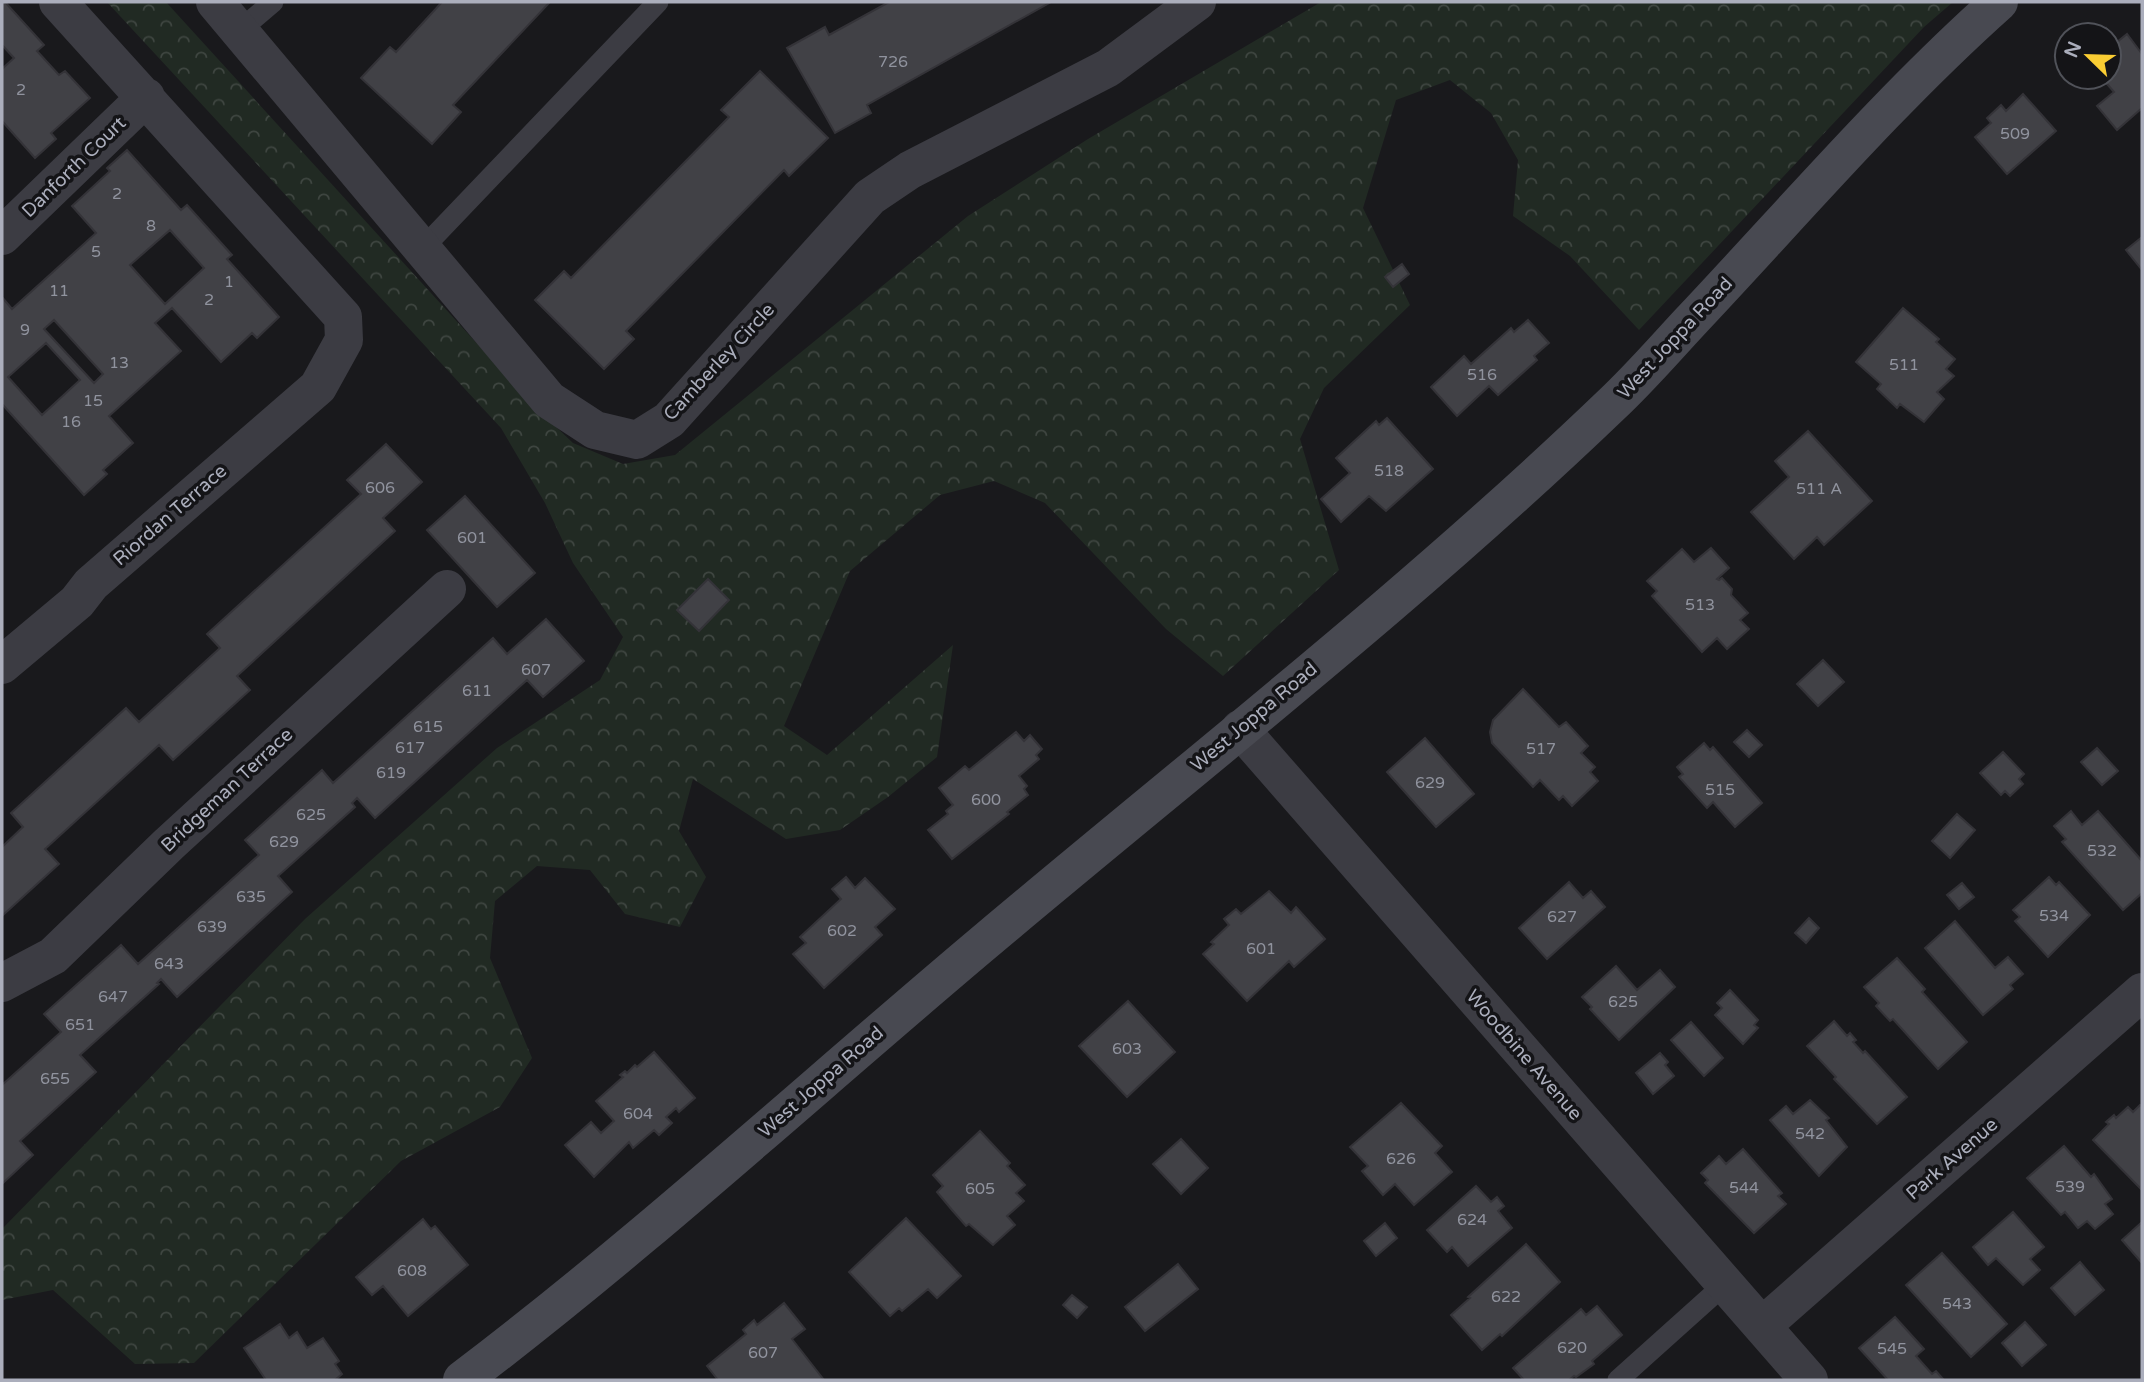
<svg xmlns="http://www.w3.org/2000/svg" width="2144" height="1382" font-family="'Varela Round',sans-serif">
  <style>
    .forest { fill: url(#forest-crowns) }
    .building { fill: #414146; stroke: #343338; stroke-width: 2; fill-rule: evenodd }
    .lines { fill: none; stroke-linecap: round; stroke-linejoin: round }
    .lane { stroke: #3c3c43; stroke-width: 21 }
    .street { stroke: #3c3c43; stroke-width: 38 }
    .secondary { stroke: #484951; stroke-width: 38 }
    .labels { text-anchor: middle; dominant-baseline: central; stroke-width: 7; stroke-linejoin: round; paint-order: stroke }
    .number-label { font-size: 16px; fill: #90939e }
    .street-label { font-size: 19px; fill: #abaebc; stroke: #141417 }
  </style>
  <defs>
    <pattern id="forest-crowns" width="20" height="18" patternUnits="userSpaceOnUse" patternTransform="scale(1.75)"><rect width="20" height="18" fill="#212a23"/><path d="M2 6a3 3 0 1 1 6 0M12 15a3 3 0 1 1 6 0" fill="none" stroke="#3f4641"/></pattern>
  </defs>
  <rect width="100%" height="100%" fill="#19191c"/>
  <path class="forest" d="M107,2H166L532,404L573,443L623,464L675,455L968,216L1088,139L1321,2H1953L1924,27L1639,330L1570,256L1513,216L1518,160L1491,113L1450,80L1396,100L1363,208L1410,305L1324,388L1300,439L1339,570L1223,676L1166,629L1045,503L994,481L940,495L850,571L784,726L827,755L953,645L937,757L888,797L840,830L786,839L693,779L679,831L706,877L680,927L625,914L590,870L537,866L495,901L490,958L532,1058L500,1107L401,1161L194,1363L135,1364L53,1290L2,1300V1229L305,919L497,748L600,680L623,637L573,563L545,503L501,428Z"/>
  <path class="building" d="M2,2H5L44,45L37,51L59,75L65,71L90,98L51,133L56,139L35,158L2,121V69L14,58L2,45Z
    M442,2H550L453,105L461,112L432,144L361,78L390,47L396,52Z
    M889,2H1051L867,105L871,113L835,133L787,48L825,27L829,35Z
    M2106,28L2117,42L2127,34L2142,54V108L2117,130L2097,106L2114,92L2101,77H2109V35H2098Z
    M760,71L828,138L789,176L784,170L626,331L634,339L604,369L535,300L564,271L571,278L729,117L721,110Z
    M2023,94L2056,131L2007,174L1975,137L1991,123L1987,118L2001,105L2006,111Z
    M127,150L181,210L187,205L232,255L227,259L279,317L257,338L252,333L221,362L172,308L155,323L181,351L109,416L133,443L103,470L107,474L84,495L2,404V297L12,309L96,233L72,206L110,171L107,168ZM170,230L204,268L165,304L130,265ZM54,320L103,374L94,383L44,329ZM46,343L80,380L42,415L8,377Z
    M2142,237V270L2126,250Z
    M1402,264L1409,274L1393,287L1385,277Z
    M1903,308L1939,339L1936,342L1955,359L1946,369L1954,376L1937,392L1944,399L1924,422L1900,404L1897,408L1877,389L1881,384L1856,362Z
    M1528,320L1549,343L1534,356L1537,360L1498,395L1489,386L1457,416L1431,387L1464,356L1471,364L1511,328L1514,332Z
    M1387,418L1433,469L1386,511L1369,496L1341,522L1321,499L1350,473L1336,458L1376,421L1379,425Z
    M1808,431L1872,501L1824,545L1817,537L1794,559L1751,512L1789,477L1775,461Z
    M386,444L422,482L383,518L395,531L237,676L250,690L173,760L159,745L45,849L59,864L2,916V847L23,827L11,813L126,708L139,722L220,648L207,634L361,494L347,480Z
    M465,496L535,573L497,607L427,530Z
    M1711,548L1729,568L1717,579L1719,580L1722,578L1732,589L1731,595L1748,613L1740,620L1749,629L1727,649L1717,638L1702,652L1652,596L1657,591L1647,581L1682,549L1694,562Z
    M708,579L729,600L699,631L677,610Z
    M546,619L584,661L543,697L527,680L375,818L357,798L352,803L355,807L278,876L292,892L177,997L161,979L157,983L159,984L80,1055L96,1072L20,1141L33,1155L2,1184V1085L61,1032L44,1014L121,945L138,964L259,855L245,840L322,770L333,783L493,638L507,654Z
    M1823,660L1844,682L1818,706L1797,684Z
    M1523,689L1559,727L1566,722L1588,746L1581,753L1595,767L1590,772L1598,781L1572,806L1563,796L1559,800L1540,780L1533,787L1492,743L1490,732L1493,720Z
    M1747,730L1762,745L1749,757L1734,742Z
    M1016,732L1024,741L1030,735L1042,749L1036,755L1039,759L1019,776L1027,786L1024,789L1028,795L1007,812L1009,814L952,859L928,830L948,814L946,811L953,805L939,788L965,766L969,770Z
    M1425,738L1474,794L1436,827L1387,772Z
    M1704,743L1710,750L1713,747L1762,803L1735,827L1713,802L1707,808L1679,777L1683,774L1677,767Z
    M2097,748L2118,771L2102,785L2081,762Z
    M2003,752L2024,774L2019,779L2023,784L2010,796L2005,791L2001,795L1980,773Z
    M2071,811L2082,825L2098,811L2142,861V893L2123,910L2062,842L2066,839L2054,826Z
    M1957,814L1975,830L1950,858L1932,841Z
    M846,877L855,888L865,878L895,909L875,927L882,935L824,988L793,954L806,943L800,937L841,899L832,889Z
    M2049,877L2056,885L2059,882L2090,915L2048,957L2015,921L2020,917L2013,910Z
    M1569,882L1583,898L1591,891L1605,907L1547,959L1519,928Z
    M1962,883L1974,897L1959,909L1947,895Z
    M1269,891L1291,913L1296,907L1325,939L1294,967L1289,961L1247,1001L1203,954L1214,944L1211,942L1229,925L1224,919L1236,909L1241,914Z
    M1809,918L1819,928L1806,943L1795,933Z
    M1955,921L1995,968L2008,957L2023,974L2010,985L2013,989L1983,1015L1925,948Z
    M1897,958L1925,989L1922,992L1967,1042L1938,1069L1893,1019L1890,1021L1876,1006L1879,1003L1864,987Z
    M1616,966L1637,990L1660,970L1675,987L1619,1040L1590,1009L1592,1007L1582,997Z
    M1730,990L1758,1020L1754,1025L1758,1028L1743,1044L1715,1015L1722,1008L1717,1003Z
    M1128,1001L1175,1052L1127,1097L1079,1046Z
    M1834,1021L1847,1036L1850,1033L1856,1040L1853,1042L1863,1053L1865,1051L1907,1097L1877,1124L1834,1079L1836,1077L1807,1046Z
    M1691,1022L1723,1058L1704,1076L1671,1040Z
    M654,1052L695,1098L679,1112L676,1108L666,1117L672,1123L659,1135L654,1130L633,1148L629,1142L594,1177L565,1145L591,1122L601,1133L614,1121L596,1101L623,1077L620,1075L625,1071L627,1073L635,1065L637,1067Z
    M1660,1053L1668,1062L1665,1065L1674,1076L1653,1094L1636,1073Z
    M1810,1100L1829,1118L1826,1120L1847,1147L1819,1176L1770,1120L1786,1106L1793,1114Z
    M1401,1103L1442,1146L1435,1153L1452,1172L1414,1205L1395,1184L1383,1195L1362,1171L1368,1166L1350,1147Z
    M2140,1105L2142,1106L2141,1189L2093,1140L2109,1124L2106,1122L2114,1115L2116,1118L2128,1107L2133,1112Z
    M980,1131L1010,1163L1007,1166L1025,1185L1016,1193L1024,1201L1007,1216L1015,1225L993,1245L969,1224L966,1226L952,1210L937,1192L943,1186L933,1175Z
    M1181,1139L1208,1168L1181,1194L1153,1164Z
    M2064,1146L2091,1177L2094,1174L2112,1199L2105,1204L2113,1214L2095,1229L2087,1221L2078,1228L2065,1212L2061,1215L2027,1178Z
    M1743,1149L1782,1193L1778,1196L1786,1204L1754,1233L1705,1183L1708,1180L1701,1173L1719,1156L1726,1164Z
    M1476,1186L1491,1202L1497,1197L1504,1206L1498,1211L1512,1228L1468,1266L1452,1247L1447,1252L1427,1230Z
    M2013,1212L2044,1247L2030,1259L2040,1270L2023,1285L1996,1258L1988,1265L1973,1247Z
    M906,1218L961,1276L937,1298L928,1289L902,1311L899,1308L890,1316L849,1272Z
    M423,1219L431,1229L435,1226L468,1265L408,1316L383,1286L372,1295L356,1277Z
    M2142,1222V1263L2122,1240Z
    M1385,1223L1397,1238L1376,1256L1364,1241Z
    M1526,1244L1560,1282L1502,1336L1500,1334L1482,1350L1451,1315L1470,1298L1468,1297Z
    M1942,1253L2007,1324L1971,1357L1906,1285Z
    M2080,1262L2104,1290L2075,1315L2051,1288Z
    M1178,1264L1198,1289L1145,1331L1125,1307Z
    M1072,1295L1087,1307L1077,1318L1063,1305Z
    M784,1303L805,1329L792,1339L824,1380H718L707,1366L746,1334L743,1330L754,1320L757,1325Z
    M1597,1306L1622,1335L1592,1361L1594,1364L1576,1377L1574,1376L1569,1380H1524L1513,1368L1581,1309L1586,1315Z
    M1895,1317L1924,1349L1916,1356L1932,1374L1936,1371L1944,1380H1888L1859,1348Z
    M2025,1322L2046,1345L2022,1366L2002,1343Z
    M280,1324L289,1338L297,1332L307,1348L323,1338L339,1361L335,1364L342,1374L335,1380H266L244,1348Z"/>
  <g class="lines">
    <path class="lane" d="M239,31L273,2
      M422,249L658,2
      M1618,1380L1725,1284"/>
    <path class="street" d="M215,2L549,400L595,430L637,440L669,420L870,197L910,170L1108,68L1197,2
      M2,236L146,97
      M2,665L77,602L91,584L318,387L344,340L343,317L58,2
      M1240,729L1809,1380
      M2,983L53,956L169,844L447,589
      M1762,1326L2142,992"/>
    <path class="secondary" d="M462,1380C644,1242 812,1087 987,940C1196,764 1413,595 1610,406C1638,380 1663,351 1689,323C1791,215 1888,101 1999,2"/>
  </g>
  <g class="labels">
    <g class="number-label">
      <text x="893" y="62">726</text>
      <text x="21" y="90">2</text>
      <text x="2015" y="134">509</text>
      <text x="117" y="194">2</text>
      <text x="151" y="226">8</text>
      <text x="96" y="252">5</text>
      <text x="229" y="282">1</text>
      <text x="59" y="291">11</text>
      <text x="209" y="300">2</text>
      <text x="25" y="330">9</text>
      <text x="119" y="363">13</text>
      <text x="1904" y="365">511</text>
      <text x="1482" y="375">516</text>
      <text x="93" y="401">15</text>
      <text x="71" y="422">16</text>
      <text x="1389" y="471">518</text>
      <text x="380" y="488">606</text>
      <text x="1819" y="489">511 A</text>
      <text x="472" y="538">601</text>
      <text x="1700" y="605">513</text>
      <text x="536" y="670">607</text>
      <text x="477" y="691">611</text>
      <text x="428" y="727">615</text>
      <text x="410" y="748">617</text>
      <text x="1541" y="749">517</text>
      <text x="391" y="773">619</text>
      <text x="1430" y="783">629</text>
      <text x="1720" y="790">515</text>
      <text x="986" y="800">600</text>
      <text x="311" y="815">625</text>
      <text x="284" y="842">629</text>
      <text x="2102" y="851">532</text>
      <text x="251" y="897">635</text>
      <text x="2054" y="916">534</text>
      <text x="1562" y="917">627</text>
      <text x="212" y="927">639</text>
      <text x="842" y="931">602</text>
      <text x="1261" y="949">601</text>
      <text x="169" y="964">643</text>
      <text x="113" y="997">647</text>
      <text x="1623" y="1002">625</text>
      <text x="80" y="1025">651</text>
      <text x="1127" y="1049">603</text>
      <text x="55" y="1079">655</text>
      <text x="638" y="1114">604</text>
      <text x="1810" y="1134">542</text>
      <text x="1401" y="1159">626</text>
      <text x="2070" y="1187">539</text>
      <text x="1744" y="1188">544</text>
      <text x="980" y="1189">605</text>
      <text x="1472" y="1220">624</text>
      <text x="412" y="1271">608</text>
      <text x="1506" y="1297">622</text>
      <text x="1957" y="1304">543</text>
      <text x="1572" y="1348">620</text>
      <text x="1892" y="1349">545</text>
      <text x="763" y="1353">607</text>
    </g>
    <g class="street-label">
      <text transform="translate(74 167) rotate(-44)">Danforth Court</text>
      <text transform="translate(1675 338) rotate(-47)">West Joppa Road</text>
      <text transform="translate(719 362) rotate(-47)">Camberley Circle</text>
      <text transform="translate(170 515) rotate(-41)">Riordan Terrace</text>
      <text transform="translate(1254 717) rotate(-40)">West Joppa Road</text>
      <text transform="translate(227 790) rotate(-43)">Bridgeman Terrace</text>
      <text transform="translate(1524 1055) rotate(49)">Woodbine Avenue</text>
      <text transform="translate(821 1082) rotate(-41)">West Joppa Road</text>
      <text transform="translate(1952 1159) rotate(-41)">Park Avenue</text>
    </g>
  </g>
  <rect width="2144" height="1382" fill="none" stroke="#abaebc" stroke-width="7"/>
  <g transform="translate(2088 56) rotate(293)"><circle r="33" fill="#141417" stroke="#505259" stroke-width="2"/>
  <path d="M0-5L12 26L0 18L-12 26Z" fill="#facd33"/>
  <text y="-10" font-size="19" font-weight="bold" text-anchor="middle" fill="#abaebc">N</text>
  </g>
</svg>
